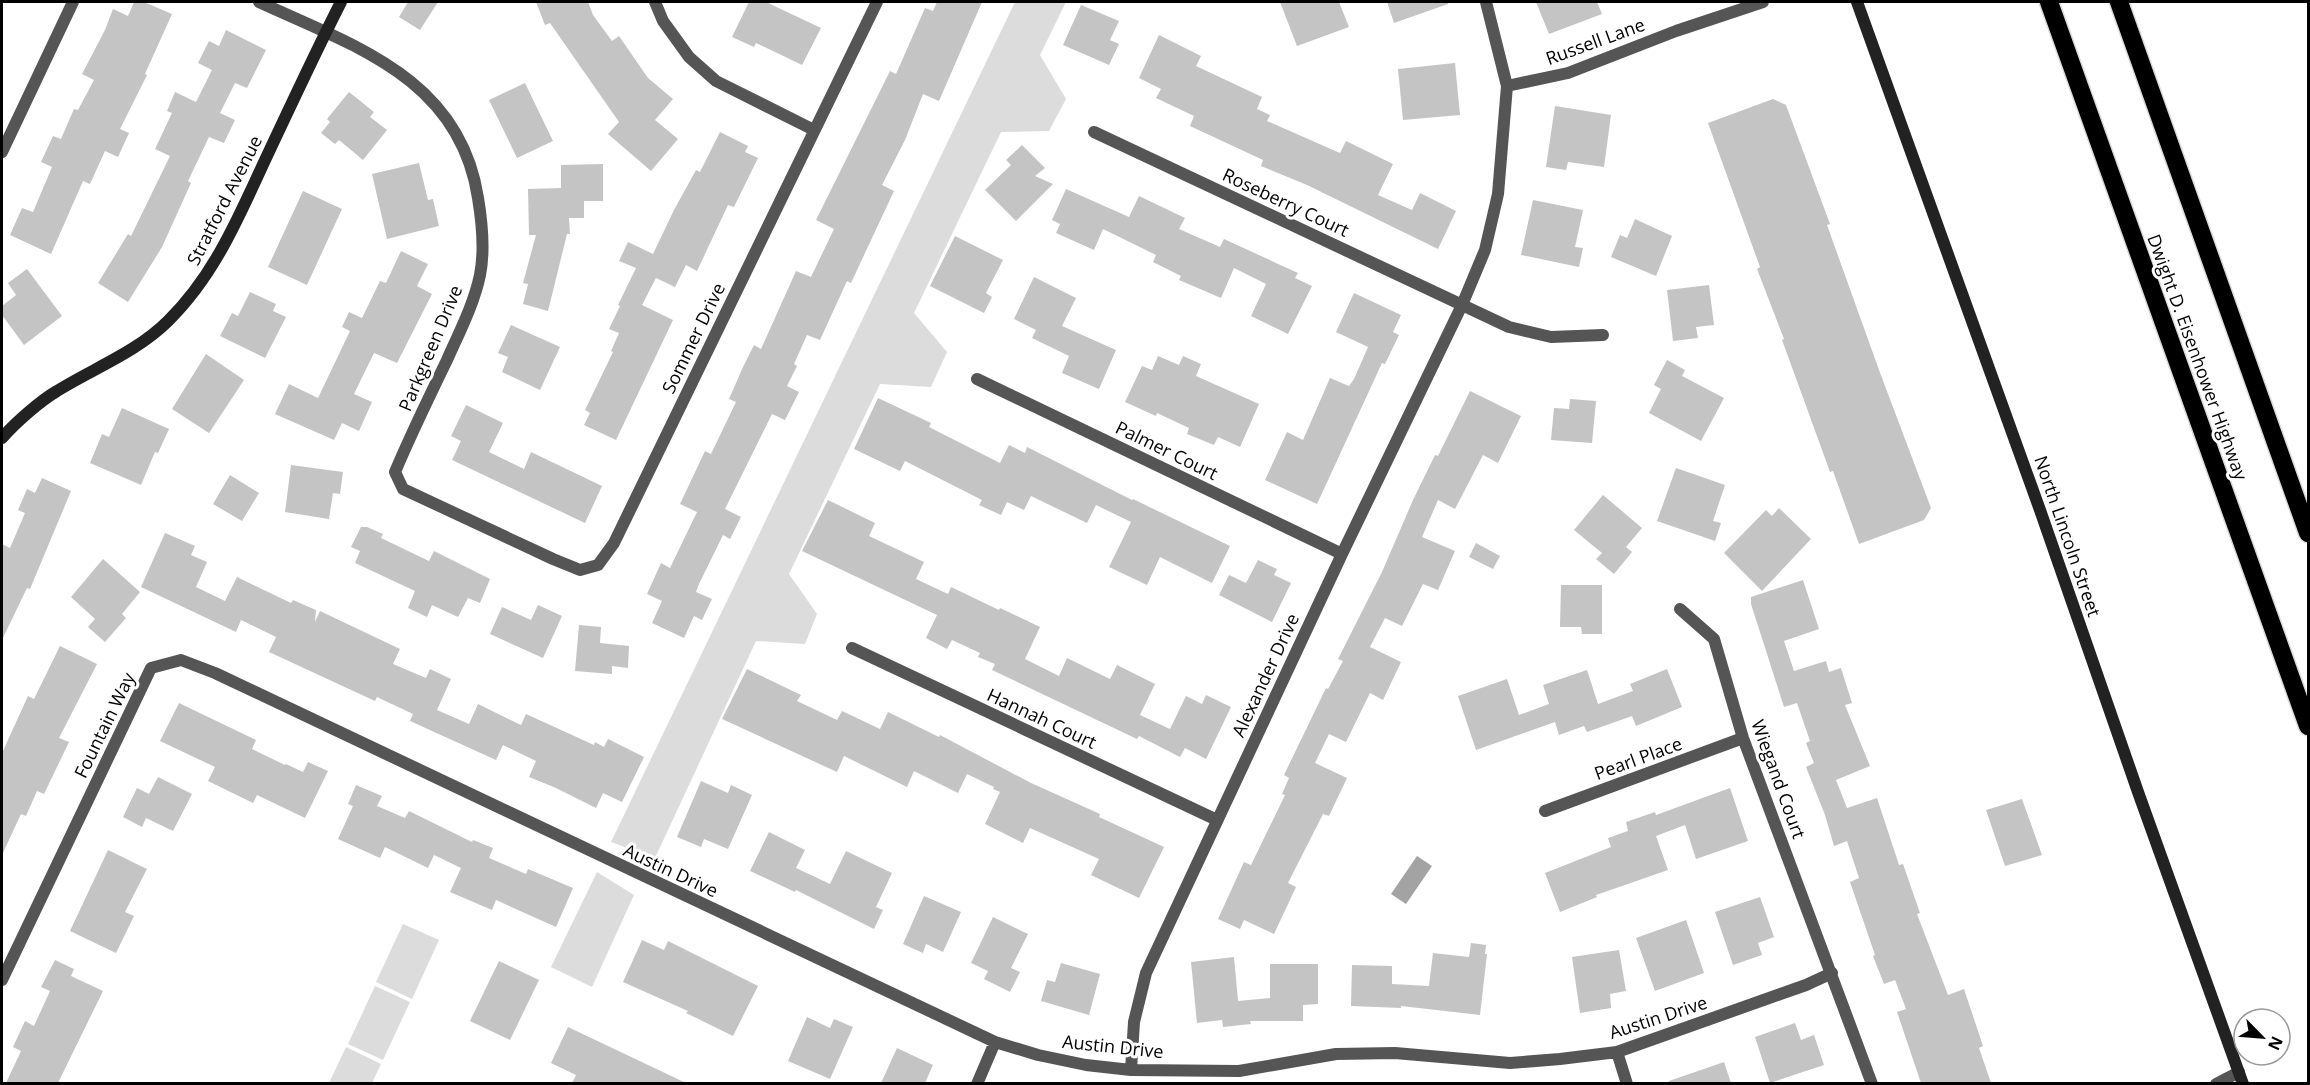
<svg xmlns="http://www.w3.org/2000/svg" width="2310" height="1085" font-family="'Open Sans',sans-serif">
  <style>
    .green { fill: #dcdcdc }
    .water { fill: #a3a3a3 }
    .building { fill: #c4c4c4 }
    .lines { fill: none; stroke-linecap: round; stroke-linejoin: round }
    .highway-casing { stroke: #dbdbdb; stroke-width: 21 }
    .street { stroke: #555; stroke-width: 12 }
    .secondary { stroke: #222; stroke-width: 12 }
    .highway { stroke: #000; stroke-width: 18 }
    .labels { text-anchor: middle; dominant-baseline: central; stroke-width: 6; stroke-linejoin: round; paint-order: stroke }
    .street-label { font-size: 18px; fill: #000; stroke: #fff }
  </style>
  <rect width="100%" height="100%" fill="#fff"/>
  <path class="green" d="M1015,2H1066L1040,55L1066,99L1049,131L1001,132L914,313L947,352L931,387L880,384L789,574L817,614L805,644L756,641L655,858L611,842Z
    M597,872L634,895L592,987L551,967Z
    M403,924L439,940L412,999L376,982Z
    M375,986L410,1002L383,1060L348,1044Z
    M346,1047L381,1064L372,1083H329Z"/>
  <path class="water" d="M1417,856L1432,866L1406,904L1391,894Z"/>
  <path class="building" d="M134,2H144L172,14L145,74L147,75L120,129L129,133L118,157L105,151L90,184L83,181L51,254L10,235L22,208L33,212L52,167L41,162L53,136L61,139L74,109L78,110L94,80L82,74L105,30L113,9L128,16Z
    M408,2H438L420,30L399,17Z
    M536,2H588L593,15L612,41L619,36L648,78L673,99L655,120L678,139L651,171L608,134L619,122L550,23L545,25Z
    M749,2H766L821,28L802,65L756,43L754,47L732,37Z
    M937,2H982L939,101L923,94L905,140L882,185L894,191L851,283L847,281L820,340L807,335L794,364L797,366L787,386L799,392L785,420L772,414L725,509L741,517L730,539L723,535L699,584L696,592L712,599L702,620L694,616L684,638L652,623L662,601L647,594L661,563L670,568L697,512L680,504L705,451L711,454L736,402L729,399L743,367L754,345L761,349L796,271L811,277L834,229L816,220L890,71L896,74L925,8L933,11Z
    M1280,2H1339L1349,27L1297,46Z
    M1387,2H1448V4L1394,23Z
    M1536,2H1597L1602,14L1549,34Z
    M1081,5L1119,21L1110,40L1119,44L1109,65L1063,45Z
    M226,30L266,50L247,88L235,83L220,113L235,120L224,143L209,137L188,181L191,183L162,247L128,302L98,283L128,234L131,236L170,156L155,149L172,113L167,111L175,92L196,102L212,70L198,63L209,41L219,46Z
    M1159,35L1201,56L1196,66L1262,97L1257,109L1270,115L1267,121L1340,153L1346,141L1393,164L1378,195L1412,210L1420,193L1456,211L1438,249L1307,185L1261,166L1263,160L1190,126L1194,116L1156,98L1161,89L1139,78Z
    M1455,63L1460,115L1403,120L1398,69Z
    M525,83L553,141L517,158L489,100Z
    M349,92L374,112L370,117L387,130L363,160L339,140L335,144L321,133L330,122L327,119Z
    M1773,99L1786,105L1830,224L1827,225L1879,370L1931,508L1924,520L1859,544L1833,471L1830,472L1809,414L1782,340L1784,339L1757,269L1760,267L1708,123Z
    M1555,106L1611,115L1604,167L1568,162L1566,170L1546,167Z
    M720,132L748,146L745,152L758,158L734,207L728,205L697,271L686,265L675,287L656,278L642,305L673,320L616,440L584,425L590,413L585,410L613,352L611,351L619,333L609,329L620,306L618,305L636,268L619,261L628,242L653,254L674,210L696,170L700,172Z
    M1022,145L1045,168L1035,176L1053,184L1016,221L985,190L1011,165L1006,160Z
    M419,163L428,200L433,199L439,226L387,239L372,174Z
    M603,164V201H584V218H569L570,234H567L548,311L523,304L528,284L523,283L536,235H529L528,189L561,188V165Z
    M1066,189L1129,217L1139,196L1185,218L1179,229L1220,247L1224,239L1298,273L1295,278L1312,286L1288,334L1251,316L1266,284L1234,268L1221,298L1179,280L1181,276L1153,262L1156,255L1103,229L1094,250L1056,233L1060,224L1052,220Z
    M303,191L342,209L307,285L268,267Z
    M1533,200L1583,210L1575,247L1583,248L1579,267L1521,255Z
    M1635,219L1672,236L1656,276L1611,257L1620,235L1627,238Z
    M955,236L1003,260L986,293L992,297L984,313L930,286Z
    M401,251L428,264L417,286L432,294L397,363L374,353L354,394L372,402L359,431L342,423L334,440L275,414L289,384L318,398L350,331L342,327L349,312L362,318L380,281L386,283Z
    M27,269L62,316L24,345L2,315V306L16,295L8,283Z
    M1034,277L1076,298L1062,326L1116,350L1099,389L1062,373L1069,356L1032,338L1036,330L1014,319Z
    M1709,285L1714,325L1696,327L1698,338L1673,341L1667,290Z
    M250,292L276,304L273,311L286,317L265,358L220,336L232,313L238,316Z
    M1354,293L1401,315L1393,332L1399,335L1385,364L1382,363L1317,504L1265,480L1287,432L1303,440L1330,378L1349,386L1354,379L1368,347L1336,332Z
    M511,325L560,347L540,390L502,372L508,357L498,353Z
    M206,354L244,380L209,433L172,409Z
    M1158,356L1179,365L1183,356L1201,364L1196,376L1259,404L1240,447L1218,437L1214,445L1187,434L1189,428L1157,413L1156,416L1125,402L1142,366L1152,370Z
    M1667,360L1685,370L1682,376L1724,398L1701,441L1649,413L1661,389L1654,385Z
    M1470,391L1521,416L1498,463L1483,455L1455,509L1438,500L1422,537L1455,551L1438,590L1423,584L1402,626L1385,618L1370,647L1401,662L1383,700L1370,693L1346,742L1329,734L1315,763L1347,778L1329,816L1323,814L1288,883L1296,887L1274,934L1244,920L1240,929L1218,919L1244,862L1251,865L1285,795L1282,794L1289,778L1284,775L1326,688L1328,689L1343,661L1338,659L1382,572L1413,500L1435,455L1438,456Z
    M878,398L931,423L929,427L1000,463L1009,445L1025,453L1027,447L1132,500L1133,499L1230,546L1212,583L1160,557L1147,585L1109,567L1131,522L1096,505L1087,523L1031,496L1024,510L1007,502L1001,515L979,505L982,500L905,461L900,471L854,449Z
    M1570,399L1596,401L1592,443L1551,440L1554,408L1569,409Z
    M466,405L503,423L489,452L524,469L531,452L602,486L585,523L452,460L461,441L451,436Z
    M122,408L169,429L158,453L155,452L141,485L90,463L102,434L109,437Z
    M291,465L343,472L340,494L333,493L329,519L285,512Z
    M1676,468L1725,485L1713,521L1721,523L1715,541L1657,521Z
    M230,475L259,493L242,521L213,504Z
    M42,478L71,491L30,589L27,588L2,640V544L10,548L25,513L18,510L27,489L35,493Z
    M1603,495L1642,528L1626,547L1632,552L1614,574L1596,559L1602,553L1574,530Z
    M828,500L875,523L869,536L924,562L916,579L948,594L951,587L999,610L1000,608L1040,627L1025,659L1059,676L1067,658L1110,679L1117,665L1155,684L1140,715L1170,729L1186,696L1202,704L1206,695L1231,707L1206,759L1185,748L1180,757L1139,736L1137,739L992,670L995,664L978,657L980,653L952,640L947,649L926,638L937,615L802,551Z
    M1779,508L1811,539L1762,591L1724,553L1766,510L1772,516Z
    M361,527H367L383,534L381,538L429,561L434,551L490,579L480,603L468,598L458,617L432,605L427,617L408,608L415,591L355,563L360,551L351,547Z
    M165,533L195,546L191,555L207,562L196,587L225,601L237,577L291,603L293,600L316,610L315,622L320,611L400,649L393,664L426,678L430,669L451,679L437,710L469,724L478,704L521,725L526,714L594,745L595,742L604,747L608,739L644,757L622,802L603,793L596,808L556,788L529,777L536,761L503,745L496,760L410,721L413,714L377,697L375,701L269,652L276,637L241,620L236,632L141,587Z
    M1476,543L1500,556L1493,569L1469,557Z
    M103,559L140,592L122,614L126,618L105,642L88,627L95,619L71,597Z
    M1258,560L1277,569L1274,575L1291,583L1272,622L1219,595L1229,575L1246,583Z
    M1803,580L1819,629L1784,641L1794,671L1826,661L1829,672L1841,668L1852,703L1845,705L1870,766L1836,780L1847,808L1877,798L1899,865L1903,864L1920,913L1917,914L1948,995L1964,989L1983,1046L1979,1048L1991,1083H1921L1897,1012L1906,1009L1895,980L1884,984L1873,956L1875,955L1850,882L1859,878L1847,841L1834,846L1825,815L1806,767L1814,763L1806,743L1810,741L1797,703L1784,707L1751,604V597Z
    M1561,585H1602V634H1582L1581,627H1560Z
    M538,605L562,616L543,658L490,634L502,607L531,620Z
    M579,625L601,627L600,643L629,646L628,668L612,666V674L575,671Z
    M60,646L97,664L59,738L69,742L44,794L37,791L26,816L21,814L2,855V753L28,696L34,699Z
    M747,669L801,695L797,701L837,720L842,711L880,729L888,712L939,737L940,735L1031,783L1100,814L1099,817L1164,847L1139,898L1091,875L1099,859L1030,828L1023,843L985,824L1000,792L993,789L994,787L967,774L958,793L914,771L907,787L844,756L837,772L722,719Z
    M1667,669L1682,707L1636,726L1632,716L1587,732L1584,726L1559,735L1555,722L1476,750L1458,696L1507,679L1519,715L1549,704L1543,685L1587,670L1598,704L1633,691L1630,684Z
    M179,703L256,740L252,749L285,765L286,764L303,772L308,762L328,771L305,818L257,795L253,803L208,781L215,767L160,741Z
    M158,777L192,794L173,831L146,818L142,827L123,817L137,788L149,794Z
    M701,781L728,793L731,785L752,795L728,849L704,839L701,847L677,837Z
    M356,785L382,796L377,806L405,818L409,811L472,842L473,840L493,848L489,858L526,874L528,869L573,888L556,927L496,900L492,910L450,892L461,868L434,855L428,868L385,847L380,858L338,839L353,806L348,804Z
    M1730,788L1748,841L1696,859L1685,825L1656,836L1668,870L1596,895L1597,897L1560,912L1545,873L1611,847L1608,838L1628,831L1626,822L1655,812L1656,815Z
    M2022,799L2042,855L2005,866L1986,810Z
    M769,832L805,850L796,868L830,884L846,851L892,873L876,907L883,910L874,929L796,890L795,892L750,871Z
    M108,850L147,869L125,912L134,916L116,953L70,931Z
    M924,896L961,912L943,952L926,944L923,953L903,944Z
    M1760,897L1774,937L1758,943L1762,955L1733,965L1715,912Z
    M993,917L1028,934L1011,968L1020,972L1010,992L984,979L988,971L971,963Z
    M1686,920L1704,973L1655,991L1636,938Z
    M642,940L664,950L668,941L758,986L733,1036L686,1013L688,1011L623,982Z
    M1471,943L1486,945L1485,954H1487L1480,1015L1401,1006V1008L1351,1006L1352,965L1392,966V984L1429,986L1433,953L1469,957Z
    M1619,950L1626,991L1610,994L1611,1008L1580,1013L1572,957Z
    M1234,957L1238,1001L1270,998V964H1318V1004L1303,1005V1021H1250L1251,1024L1223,1027L1222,1020L1197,1023L1191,962Z
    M55,960L74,969L71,976L103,991L58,1083H6L21,1051L13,1047L25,1021L34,1026L50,991L41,987Z
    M499,961L539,980L510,1040L470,1021Z
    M1061,963L1100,974L1089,1015L1041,1001L1047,980L1055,982Z
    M807,1017L830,1028L834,1019L853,1027L830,1079L788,1061Z
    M1795,1023L1801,1040L1814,1035L1824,1065L1770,1083L1755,1037Z
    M568,1027L686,1083H572L576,1075L551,1063Z
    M897,1048L933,1065L925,1083H881Z
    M1724,1062L1731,1083H1669V1081Z"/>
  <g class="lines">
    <defs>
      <path id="highway" d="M2049,2L2308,726
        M2119,2L2308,533"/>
    </defs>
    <use href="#highway" class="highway-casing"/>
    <path class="street" d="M259,2C355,46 460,79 478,198C482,222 485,250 480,275C474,304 459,333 447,360C429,397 411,434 395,472L403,489L553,559L580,570L598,565L614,543L877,2
      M655,2L663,21L689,57L716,81L814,130
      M1507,86L1568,73L1676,31L1763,2
      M1094,132L1509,327L1551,337L1603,335
      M2,152L73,2
      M977,379L1342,554
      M1680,609L1714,639L1743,738L1872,1084
      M852,648L1217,820
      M1545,811L1743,738
      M2,980L151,668L181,660L215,673L995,1042L1038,1055L1086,1065L1131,1070L1239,1071L1336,1054L1395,1053L1510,1063L1560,1059L1617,1052L1806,985L1832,973
      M1617,1052L1627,1084
      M1131,1070L1134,1022L1146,973L1342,554L1462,305L1485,250L1498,194L1507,86L1486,2
      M977,1084L995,1042
      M2216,1084L2239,1072"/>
    <path class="secondary" d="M1857,2L2040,510L2138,792L2243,1084
      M2,438C15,423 40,401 57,391C94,368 137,352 168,321C215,275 239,216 266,158C291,105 315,53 341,2"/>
    <use href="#highway" class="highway"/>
  </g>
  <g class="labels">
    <g class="street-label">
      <text transform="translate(1595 41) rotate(-20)">Russell Lane</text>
      <text transform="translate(224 200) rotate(-63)">Stratford Avenue</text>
      <text transform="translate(1286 202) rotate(25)">Roseberry Court</text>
      <text transform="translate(693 338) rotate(-64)">Sommer Drive</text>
      <text transform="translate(430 348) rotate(-67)">Parkgreen Drive</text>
      <text transform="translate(2198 357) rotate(70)">Dwight D. Eisenhower Highway</text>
      <text transform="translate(1167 450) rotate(26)">Palmer Court</text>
      <text transform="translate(2068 536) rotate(71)">North Lincoln Street</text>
      <text transform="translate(1265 675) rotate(-65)">Alexander Drive</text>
      <text transform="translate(1042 718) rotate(25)">Hannah Court</text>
      <text transform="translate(104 725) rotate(-64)">Fountain Way</text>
      <text transform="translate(1638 758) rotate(-20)">Pearl Place</text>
      <text transform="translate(1779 779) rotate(70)">Wiegand Court</text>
      <text transform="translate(671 870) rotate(25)">Austin Drive</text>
      <text transform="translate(1658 1017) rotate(-18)">Austin Drive</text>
      <text transform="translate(1113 1046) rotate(6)">Austin Drive</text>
    </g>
  </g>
  <rect width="2310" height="1085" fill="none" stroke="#000000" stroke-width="6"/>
  <g transform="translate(2262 1037) rotate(115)"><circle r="28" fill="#ffffff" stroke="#999999" stroke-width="1.5"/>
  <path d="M0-4.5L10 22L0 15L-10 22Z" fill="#000000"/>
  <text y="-9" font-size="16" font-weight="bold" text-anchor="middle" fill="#000000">N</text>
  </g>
</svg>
